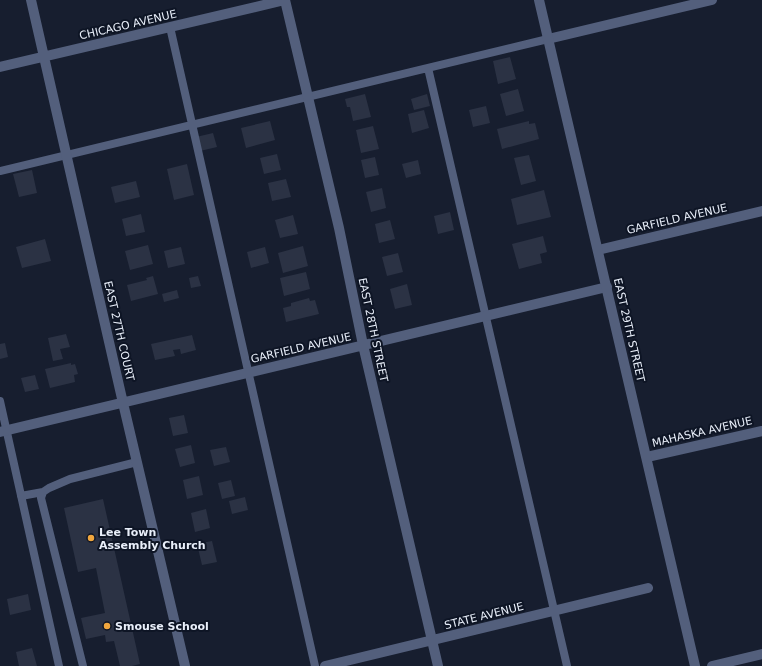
<svg xmlns="http://www.w3.org/2000/svg" width="762" height="666" font-family="'DejaVu Sans',sans-serif">
  <style>
    .building { fill: #2b3244 }
    .lines { fill: none; stroke-linecap: round; stroke-linejoin: round }
    .service { stroke: #535f7c; stroke-width: 8 }
    .minor { stroke: #535f7c; stroke-width: 10 }
    .tertiary { stroke: #535f7c; stroke-width: 10 }
    .poi-dot { fill: #f0a63e; stroke: #0e1525; stroke-width: 1.5 }
    .labels { text-anchor: middle; dominant-baseline: central; stroke-width: 4; stroke-linejoin: round; paint-order: stroke }
    .street-label { font-size: 11px; fill: #e9effa; stroke: #0e1525 }
    .poi-label { font-size: 11px; font-weight: bold; fill: #e9effa; stroke: #0e1525; text-anchor: start }
  </style>
  <rect width="100%" height="100%" fill="#171e2f"/>
  <path class="building" d="M510,57L516,79L498,84L493,61Z
    M518,89L524,111L506,116L500,94Z
    M365,94L371,117L353,121L350,107H347L345,99Z
    M427,94L430,106L414,110L411,99Z
    M486,106L490,123L473,127L469,110Z
    M424,110L429,128L412,133L408,114Z
    M270,121L275,140L246,148L241,128Z
    M529,121V124L535,123L539,139L502,149L497,129Z
    M373,126L379,149L361,153L356,130Z
    M213,133L217,147L200,151L196,137Z
    M277,154L281,170L264,174L260,158Z
    M529,155L536,181L521,185L514,158Z
    M375,157L379,175L365,178L361,160Z
    M418,160L421,174L406,178L402,164Z
    M187,164L194,195L174,200L167,169Z
    M32,170L37,193L19,197L13,174Z
    M286,179L291,197L272,201L268,183Z
    M136,181L140,197L115,203L111,187Z
    M382,188L386,208L371,212L366,192Z
    M544,190L551,217L517,225L511,199Z
    M450,212L454,230L438,234L434,216Z
    M141,214L145,232L126,236L122,219Z
    M293,215L298,234L280,238L275,220Z
    M390,220L395,239L379,243L375,224Z
    M543,236L547,252L540,254L542,263L519,269L512,244Z
    M45,239L51,261L22,268L16,247Z
    M148,245L153,264L130,270L125,251Z
    M303,246L308,266L283,273L278,253Z
    M181,247L185,264L168,268L164,251Z
    M265,247L269,263L251,268L247,252Z
    M398,253L403,272L387,276L382,257Z
    M306,272L310,289L284,296L280,278Z
    M153,276L158,294L131,301L127,285L147,280L146,278Z
    M198,276L201,286L191,288L189,278Z
    M407,284L412,305L395,309L390,289Z
    M177,290L179,298L164,302L162,294Z
    M309,298L310,301L315,300L319,314L286,322L283,308L291,306V303Z
    M66,334L70,347L60,349L63,359L53,361L48,338Z
    M192,335L196,350L181,354L180,349L173,350L175,356L155,360L151,344Z
    M5,343L8,357L0,359V344Z
    M71,363V365L75,364L78,374L74,375L75,382L50,388L45,369Z
    M35,375L39,389L25,392L21,378Z
    M184,415L188,433L173,436L169,418Z
    M191,445L195,463L180,467L175,449Z
    M226,447L230,462L214,466L210,450Z
    M199,476L203,495L187,499L183,480Z
    M231,480L235,496L222,499L218,483Z
    M245,497L248,510L232,514L229,501Z
    M103,499L140,664L132,666H120L114,641L106,642L105,635L86,639L81,618L105,613L96,568L78,572L64,508Z
    M206,509L210,528L195,532L191,513Z
    M212,541L217,562L202,565L197,544Z
    M28,594L31,610L10,615L7,599Z
    M32,648L37,666H19L16,652Z"/>
  <g class="lines">
    <path class="service" d="M170,27L315,666
      M428,68L567,666
      M0,171L548,39
      M0,401L59,666
      M43,492L41,498L83,666
      M21,496L43,492L49,488L70,479L137,462"/>
    <path class="minor" d="M31,0L123,403L185,666
      M285,0L339,228L363,345L438,666
      M548,39L712,0
      M0,67L285,0
      M598,250L762,211
      M0,432L607,287
      M647,457L762,431
      M325,666L648,588
      M712,666L762,654"/>
    <path class="tertiary" d="M539,0L695,666"/>
  </g>
  <g class="poi-dot">
    <circle cx="91" cy="538" r="4"/>
    <circle cx="107" cy="626" r="4"/>
  </g>
  <g class="labels">
    <g class="street-label">
      <text transform="translate(128 25) rotate(-13)">CHICAGO AVENUE</text>
      <text transform="translate(677 219) rotate(-13)">GARFIELD AVENUE</text>
      <text transform="translate(373 330) rotate(78)">EAST 28TH STREET</text>
      <text transform="translate(629 330) rotate(77)">EAST 29TH STREET</text>
      <text transform="translate(119 331) rotate(77)">EAST 27TH COURT</text>
      <text transform="translate(301 348) rotate(-13)">GARFIELD AVENUE</text>
      <text transform="translate(702 432) rotate(-13)">MAHASKA AVENUE</text>
      <text transform="translate(484 616) rotate(-14)">STATE AVENUE</text>
    </g>
    <g class="poi-label">
      <text x="99" y="532">Lee Town<tspan x="99" dy="13">Assembly Church</tspan></text>
      <text x="115" y="626">Smouse School</text>
    </g>
  </g>
</svg>
